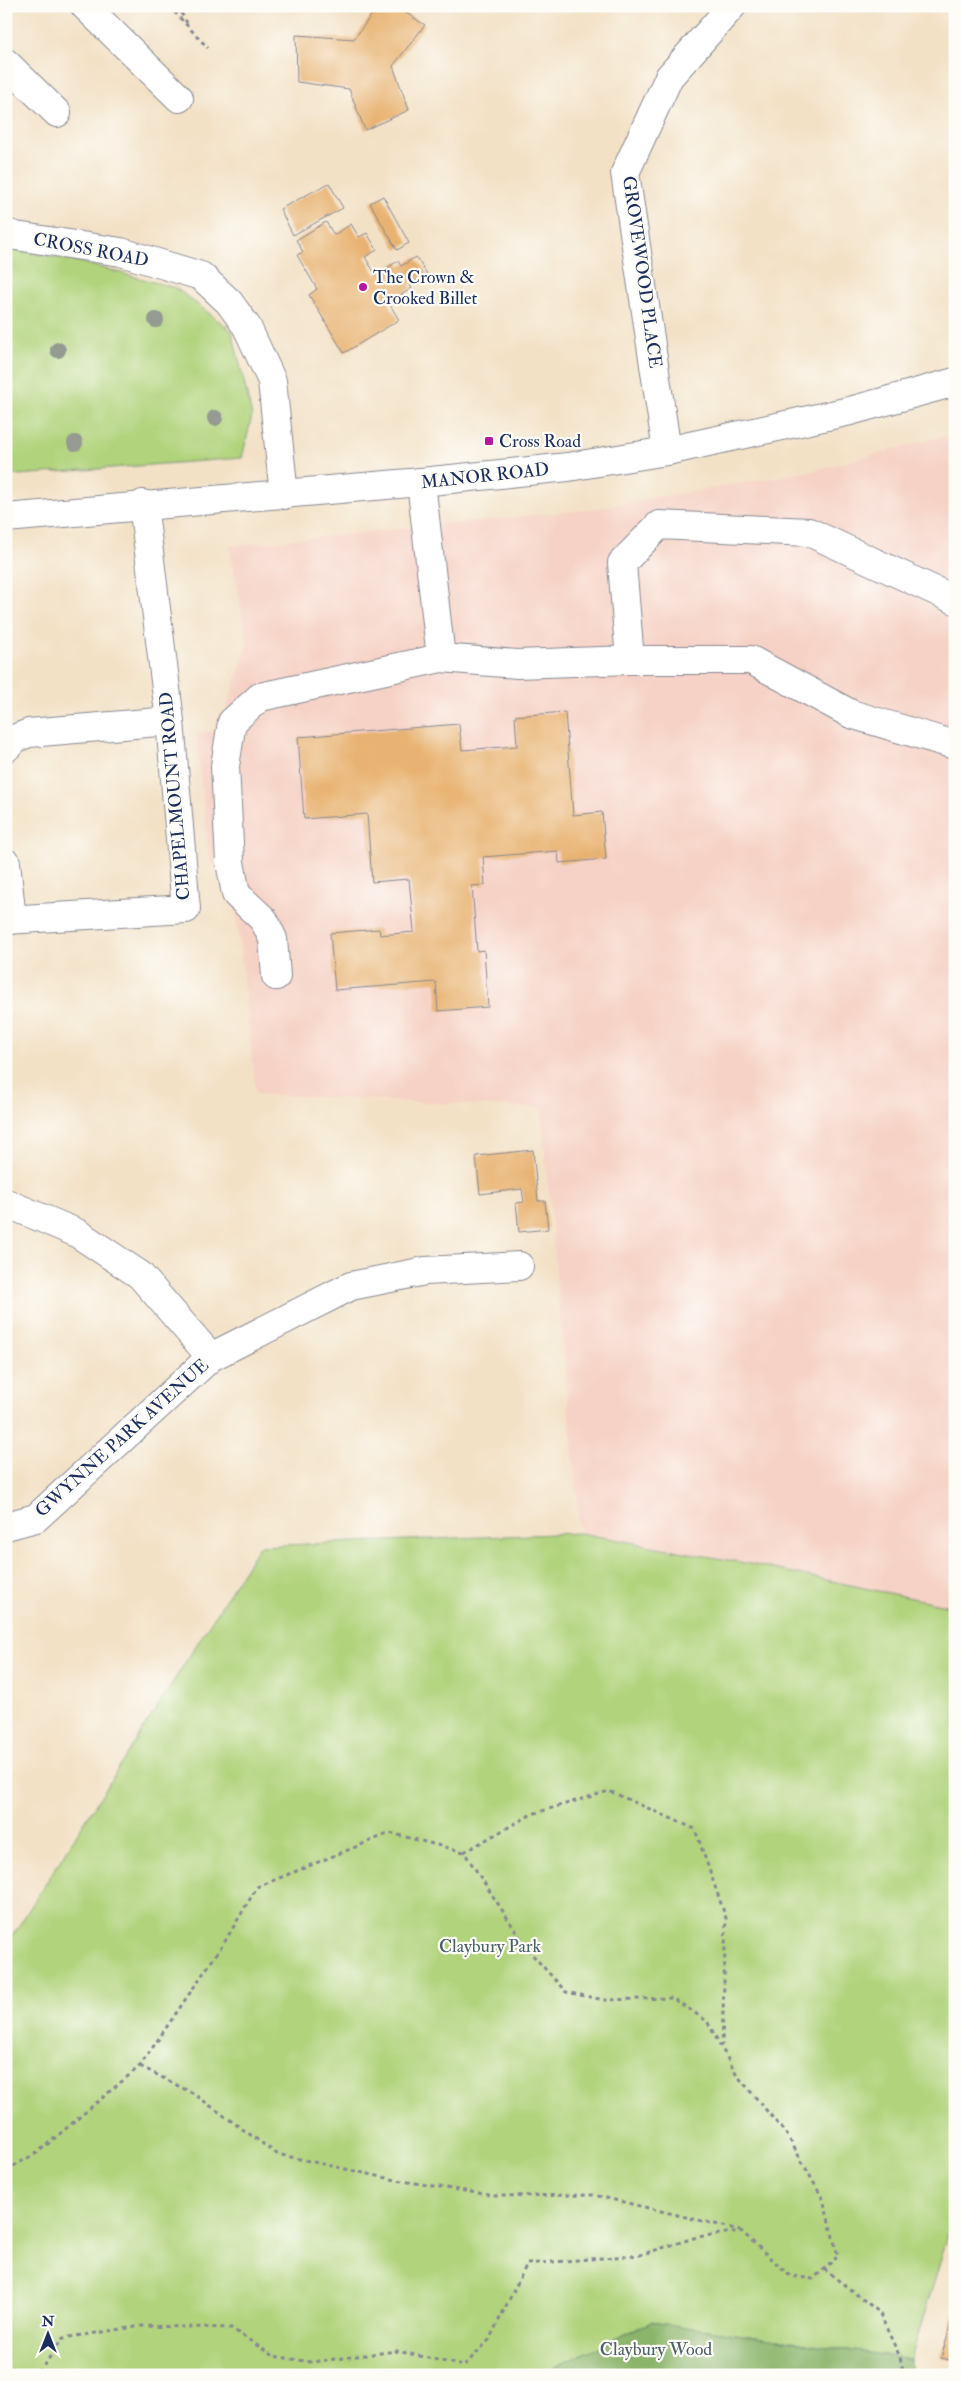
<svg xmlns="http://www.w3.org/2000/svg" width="961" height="2381" font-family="'IM FELL Double Pica',serif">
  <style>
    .built { fill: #f6d1c5 }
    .green { fill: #b1d37c; stroke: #66816d }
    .forest { fill: #8cb56c; stroke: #547265 }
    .building { fill: #e8b372 }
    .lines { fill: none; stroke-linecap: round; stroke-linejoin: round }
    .minor-casing { stroke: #878892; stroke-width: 30 }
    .major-casing { stroke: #878892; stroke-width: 30 }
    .path { stroke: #878892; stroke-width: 3; stroke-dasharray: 4 4; stroke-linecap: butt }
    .minor { stroke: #fff; stroke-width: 28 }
    .major { stroke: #fff; stroke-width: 28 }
    .tree { fill: #959a92 }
    .poi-dot { fill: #b5179e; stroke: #fdfcf7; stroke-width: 2 }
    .labels { text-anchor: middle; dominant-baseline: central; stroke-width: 4.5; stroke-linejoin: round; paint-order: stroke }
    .street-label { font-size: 18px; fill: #1b2f5e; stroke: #fdfcf7 }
    .poi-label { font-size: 18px; fill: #1b2f5e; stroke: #fdfcf7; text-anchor: start }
    .park-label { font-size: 18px; fill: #486067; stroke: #fdfcf7 }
  </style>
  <rect width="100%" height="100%" fill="#fdfcf7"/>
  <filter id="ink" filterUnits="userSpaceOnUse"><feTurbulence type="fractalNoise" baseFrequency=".02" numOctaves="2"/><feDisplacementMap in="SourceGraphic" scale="10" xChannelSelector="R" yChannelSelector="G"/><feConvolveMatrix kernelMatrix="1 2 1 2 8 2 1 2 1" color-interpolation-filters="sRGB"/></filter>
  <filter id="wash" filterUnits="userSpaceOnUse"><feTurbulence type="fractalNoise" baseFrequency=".0096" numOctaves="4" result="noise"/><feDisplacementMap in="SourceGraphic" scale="20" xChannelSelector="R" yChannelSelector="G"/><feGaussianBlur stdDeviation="1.12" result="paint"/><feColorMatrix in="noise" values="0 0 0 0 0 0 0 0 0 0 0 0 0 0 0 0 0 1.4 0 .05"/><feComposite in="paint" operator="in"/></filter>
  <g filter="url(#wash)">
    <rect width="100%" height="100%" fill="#f3e1c6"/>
    <path class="built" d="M955,433V1607L750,1564L580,1533L541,1108L256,1094L233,886L210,862L196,734L219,730L248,644L229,546L586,510L813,471Z"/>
    <path class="green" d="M6,248L80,262L176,288L232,331L252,416L242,458L6,476Z
      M580,1533L750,1564L955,1607V2211L911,2359L651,2322L538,2375H6V1946L259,1546Z"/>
    <path class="forest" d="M651,2322L911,2359L912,2375H538Z"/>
    <g id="blocks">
      <path class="building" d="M378,6H395L425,25L393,66L409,110L365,130L349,89L297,82L296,35L354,39Z
        M329,183L343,208L293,235L280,209Z
        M383,196L409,243L397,250L370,203Z
        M326,222L334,235L351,224L359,237L367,233L377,250L365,257L376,275L398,261L401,266L416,257L427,274L409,285L412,288L389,303L399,320L344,353L309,295L317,289L297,255L303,252L296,240Z
        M565,712L573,815L602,812L606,859L559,863L558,851L483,857L485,885L472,886L477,951L484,950L488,1007L438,1011L436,982L335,990L330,933L379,929L380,935L414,932L409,879L372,882L367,814L304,819L298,737L459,724L462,750L517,746L515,716Z
        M533,1150L538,1201H545L548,1229L519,1232L516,1203L524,1202L522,1189L480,1194L476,1156Z
        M955,2309V2361L941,2358Z"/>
    </g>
  </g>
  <g filter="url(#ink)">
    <use href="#blocks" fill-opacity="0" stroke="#878892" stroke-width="1"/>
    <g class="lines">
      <defs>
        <path id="minor" d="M85,6L179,98
          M6,63L57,113
          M6,233L16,236L121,252L201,276L229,302L247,327L272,381L284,495
          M667,451L625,173L669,77L732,6
          M421,482L441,658
          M630,660L622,563L659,525L809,532L955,600
          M6,748L16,738L29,733L170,721
          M6,863L12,920
          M6,920L186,909L170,721L143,504
          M276,976L273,939L264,920L236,894L230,862L225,766L232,722L260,697L441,658L517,664L630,660H751L851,714L955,745
          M6,1203L77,1233L140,1275L211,1357
          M6,1526L36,1518L211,1357L351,1286L425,1271L519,1266"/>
        <path id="major" d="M6,518L421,482L568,467L667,451L850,411L955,382"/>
      </defs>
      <use href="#minor" class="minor-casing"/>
      <use href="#major" class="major-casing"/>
      <path class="path" d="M169,6L208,48
        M177,6L187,23
        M464,1852L532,1814L609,1791L695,1829L726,1918L722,2045
        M140,2066L194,2094L277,2154L396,2180L496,2196L594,2195L740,2230
        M6,2170L37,2153L140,2066L224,1943L257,1887L390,1833L464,1852L529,1951L566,1992L604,2000L672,1998L707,2021L736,2074L787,2135L823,2199L838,2256L813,2279L790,2276L741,2231L697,2237L640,2255L527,2264L489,2340L464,2366L397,2351L311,2362L273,2356L231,2328L142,2326L63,2338L37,2375
        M824,2269L879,2312L900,2357L904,2375"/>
      <use href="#minor" class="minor"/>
      <use href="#major" class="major"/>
    </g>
    <g class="tree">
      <circle cx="156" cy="320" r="8"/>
      <circle cx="58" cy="350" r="8"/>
      <circle cx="215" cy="418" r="8"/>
      <circle cx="75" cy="443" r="8"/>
    </g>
  </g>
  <g class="poi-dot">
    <circle cx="363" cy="287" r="5"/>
    <rect x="484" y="436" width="10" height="10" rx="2.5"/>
  </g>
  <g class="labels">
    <g class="street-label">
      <text transform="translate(91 250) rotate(11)">CROSS ROAD</text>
      <text transform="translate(642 272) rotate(82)">GROVEWOOD PLACE</text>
      <text transform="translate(485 476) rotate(-6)">MANOR ROAD</text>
      <text transform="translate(175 796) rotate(-95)">CHAPELMOUNT ROAD</text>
      <text transform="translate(122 1438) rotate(-42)">GWYNNE PARK AVENUE</text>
    </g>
    <g class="poi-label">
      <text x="373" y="277">The Crown &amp;<tspan x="373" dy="21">Crooked Billet</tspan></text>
      <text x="499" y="441">Cross Road</text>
    </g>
    <g class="park-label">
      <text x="490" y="1946">Claybury Park</text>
      <text x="656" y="2349">Claybury Wood</text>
    </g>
  </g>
  <rect width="961" height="2381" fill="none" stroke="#fdfcf7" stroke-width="25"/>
  <g transform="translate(48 2334)" stroke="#fdfcf7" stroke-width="4" paint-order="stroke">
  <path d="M0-4L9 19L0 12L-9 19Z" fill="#1b2f5e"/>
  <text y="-8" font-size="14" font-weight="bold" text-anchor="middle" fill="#1b2f5e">N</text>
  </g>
</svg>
